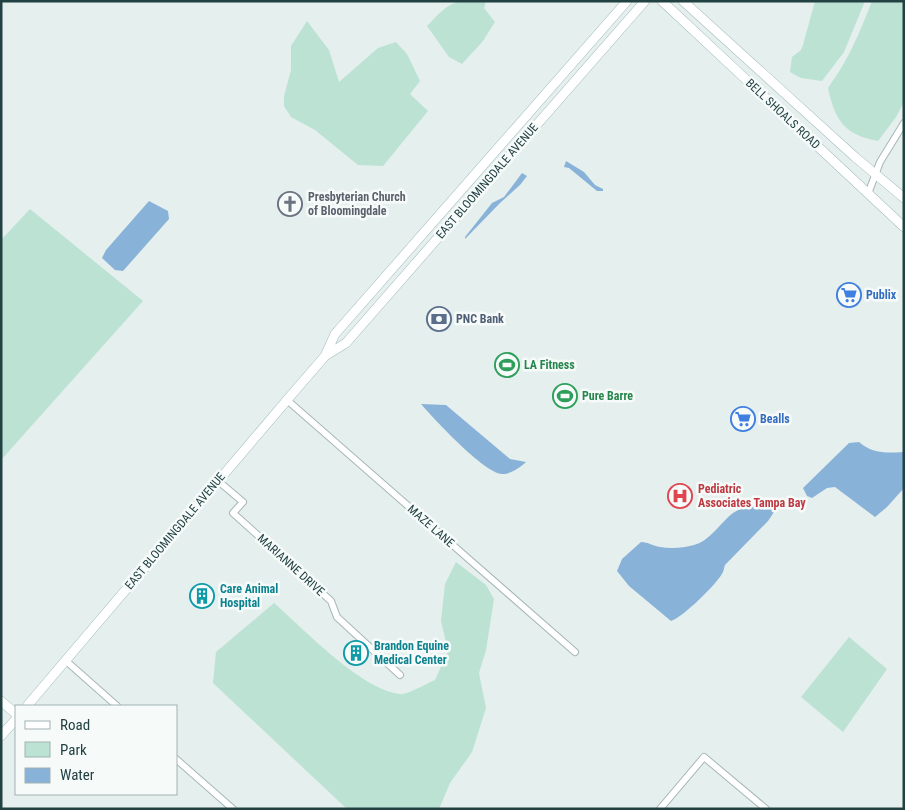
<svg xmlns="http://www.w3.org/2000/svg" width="905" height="810" font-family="'Roboto Condensed',sans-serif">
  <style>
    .green { fill: #bce2d3 }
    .water { fill: #89b2d8 }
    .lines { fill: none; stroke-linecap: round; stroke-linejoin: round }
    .street-casing { stroke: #a7b7b7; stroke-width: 8 }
    .secondary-casing { stroke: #a2bcbb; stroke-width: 10 }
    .street { stroke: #fff; stroke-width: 6 }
    .secondary { stroke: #fff; stroke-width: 9 }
    .labels { text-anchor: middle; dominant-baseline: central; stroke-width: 5; stroke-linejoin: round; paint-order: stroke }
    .street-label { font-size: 12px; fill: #224143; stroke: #f6fbfa }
    .worship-label { font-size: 12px; font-weight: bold; fill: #5b616d; stroke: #f6fbfa; text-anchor: start }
    .shop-label { font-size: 12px; font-weight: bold; fill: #366cbe; stroke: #f6fbfa; text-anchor: start }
    .service-label { font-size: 12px; font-weight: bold; fill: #4e5e75; stroke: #f6fbfa; text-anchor: start }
    .leisure-label { font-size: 12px; font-weight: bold; fill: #27864d; stroke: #f6fbfa; text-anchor: start }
    .health-label { font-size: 12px; font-weight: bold; fill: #be3a42; stroke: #f6fbfa; text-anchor: start }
    .culture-label { font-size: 12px; font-weight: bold; fill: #0d838f; stroke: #f6fbfa; text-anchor: start }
  </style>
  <rect width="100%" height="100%" fill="#e5efee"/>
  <path class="green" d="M461,1H486L484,8L495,22L483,41L462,64L449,57L427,26C437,16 446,4 461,1Z
    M815,1H865L844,52L822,81L801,78L790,72L792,57L801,50L803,45Z
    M872,1H904V102L896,117L878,141C845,135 835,121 828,88C849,59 859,34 872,1Z
    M307,21L329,50L339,82L378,48L396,42L407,54L420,81L410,94L428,111L383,166L358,165L315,130L291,117L284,106V96L291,70V46Z
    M30,209L143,301L1,460V240Z
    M456,562L486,585L494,599L486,650L479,673L486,708L472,752L450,783L439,809H347L213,683L216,652L274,603C304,629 361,690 400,694C408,695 427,683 435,680L448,651L441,621L445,584Z
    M849,637L887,669L843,732L801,697Z"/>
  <path class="water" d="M566,161L584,172L595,185L603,189V191H597L569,168L564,167Z
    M522,173L527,176L520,185L500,203L465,239V237L492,203L504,197Z
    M149,201L168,211L169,219L123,271L115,270L102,258L106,250Z
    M421,404L446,405L510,459L526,462C521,467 509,475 502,474C484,473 434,419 421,404Z
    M859,442C873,454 886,453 904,452V488L887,507L875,517L835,487L827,488L812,498L807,496L803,488L849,443Z
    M783,504L774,512L768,521L725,565C724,567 724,570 723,572C718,583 682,618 671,621L629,586L617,571L622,559L641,542C648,542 653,546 660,547C671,549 683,548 694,545C710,541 720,523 733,513C746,504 768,506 783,504Z"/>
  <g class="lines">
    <defs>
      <path id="street" d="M868,194L880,162L904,123
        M287,400L575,652
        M217,480L243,502L233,513L331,601L337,617L400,675
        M65,660L117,706
        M176,759L233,809
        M660,809L704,757L766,809"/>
      <path id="secondary" d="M662,1L904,227
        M683,1L855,157L904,198
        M325,356L335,334L627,1
        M1,701L16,714
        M27,706L287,400L325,356L346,343L645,1
        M1,736L16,719"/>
    </defs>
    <use href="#street" class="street-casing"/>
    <use href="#secondary" class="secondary-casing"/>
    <use href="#street" class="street"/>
    <use href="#secondary" class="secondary"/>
  </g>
  <defs>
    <symbol id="church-ring" viewBox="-11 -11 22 22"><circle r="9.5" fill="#f6fbfa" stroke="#6b7280" stroke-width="1.5"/><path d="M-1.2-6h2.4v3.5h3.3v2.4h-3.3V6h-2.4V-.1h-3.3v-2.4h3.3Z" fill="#6b7280"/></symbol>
    <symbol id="supermarket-ring" viewBox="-11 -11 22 22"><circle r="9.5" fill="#f6fbfa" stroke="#3f7fe0" stroke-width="1.5"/><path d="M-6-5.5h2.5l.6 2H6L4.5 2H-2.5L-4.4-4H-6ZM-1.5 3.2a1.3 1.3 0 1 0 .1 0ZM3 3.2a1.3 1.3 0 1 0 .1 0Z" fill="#3f7fe0"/></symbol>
    <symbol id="bank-ring" viewBox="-11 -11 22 22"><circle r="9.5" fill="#f6fbfa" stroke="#5c6f8a" stroke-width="1.5"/><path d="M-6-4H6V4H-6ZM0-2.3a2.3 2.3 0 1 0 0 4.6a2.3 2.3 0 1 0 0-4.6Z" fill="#5c6f8a"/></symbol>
    <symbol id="stadium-ring" viewBox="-11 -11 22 22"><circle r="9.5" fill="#f6fbfa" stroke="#2e9e5b" stroke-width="1.5"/><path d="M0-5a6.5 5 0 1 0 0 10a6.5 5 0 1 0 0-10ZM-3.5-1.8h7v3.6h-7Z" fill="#2e9e5b"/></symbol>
    <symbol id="hospital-ring" viewBox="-11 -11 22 22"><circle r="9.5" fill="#f6fbfa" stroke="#e0444e" stroke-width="1.5"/><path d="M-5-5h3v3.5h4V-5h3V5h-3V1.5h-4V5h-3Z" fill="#e0444e"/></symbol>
    <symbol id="building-ring" viewBox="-11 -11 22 22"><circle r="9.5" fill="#f6fbfa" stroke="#0f9aa8" stroke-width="1.5"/><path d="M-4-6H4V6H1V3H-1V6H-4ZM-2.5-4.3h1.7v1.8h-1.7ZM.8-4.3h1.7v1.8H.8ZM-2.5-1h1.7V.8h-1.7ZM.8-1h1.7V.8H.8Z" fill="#0f9aa8"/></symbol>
  </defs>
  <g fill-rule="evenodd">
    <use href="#church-ring" x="276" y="190" width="28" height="28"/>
    <use href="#supermarket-ring" x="835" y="281" width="28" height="28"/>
    <use href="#bank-ring" x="425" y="305" width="28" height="28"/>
    <use href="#stadium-ring" x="493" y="351" width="28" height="28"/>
    <use href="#stadium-ring" x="551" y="382" width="28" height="28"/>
    <use href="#supermarket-ring" x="729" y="405" width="28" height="28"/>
    <use href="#hospital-ring" x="666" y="482" width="28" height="28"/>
    <use href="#building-ring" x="188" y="582" width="28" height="28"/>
    <use href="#building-ring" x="342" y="639" width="28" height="28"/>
  </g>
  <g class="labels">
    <g class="street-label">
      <text transform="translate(783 114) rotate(43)">BELL SHOALS ROAD</text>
      <text transform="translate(487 181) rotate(-49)">EAST BLOOMINGDALE AVENUE</text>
      <text transform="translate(431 526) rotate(41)">MAZE LANE</text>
      <text transform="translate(175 531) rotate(-50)">EAST BLOOMINGDALE AVENUE</text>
      <text transform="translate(291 565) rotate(42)">MARIANNE DRIVE</text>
    </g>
    <g class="worship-label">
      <text x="308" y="197">Presbyterian Church<tspan x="308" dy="14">of Bloomingdale</tspan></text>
    </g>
    <g class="shop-label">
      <text x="866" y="295">Publix</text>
      <text x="760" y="419">Bealls</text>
    </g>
    <g class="service-label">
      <text x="456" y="319">PNC Bank</text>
    </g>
    <g class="leisure-label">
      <text x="524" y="365">LA Fitness</text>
      <text x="582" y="396">Pure Barre</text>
    </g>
    <g class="health-label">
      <text x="698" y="489">Pediatric<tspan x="698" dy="14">Associates Tampa Bay</tspan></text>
    </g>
    <g class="culture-label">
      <text x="220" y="589">Care Animal<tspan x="220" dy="14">Hospital</tspan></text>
      <text x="374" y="646">Brandon Equine<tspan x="374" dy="14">Medical Center</tspan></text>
    </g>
  </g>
  <rect width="905" height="810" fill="none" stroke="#224143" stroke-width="5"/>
  <rect x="15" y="705" width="162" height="90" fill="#f6fbfa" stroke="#a1b1b1"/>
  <rect x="25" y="721" width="25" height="8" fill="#ffffff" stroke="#a1b1b1"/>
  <text x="60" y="730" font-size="15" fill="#224143">Road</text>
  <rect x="25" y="742" width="25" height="15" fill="#bce2d3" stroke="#a1b1b1"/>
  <text x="60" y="755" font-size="15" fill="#224143">Park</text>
  <rect x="25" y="768" width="25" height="15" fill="#89b2d8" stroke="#a1b1b1"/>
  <text x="60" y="780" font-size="15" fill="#224143">Water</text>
</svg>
